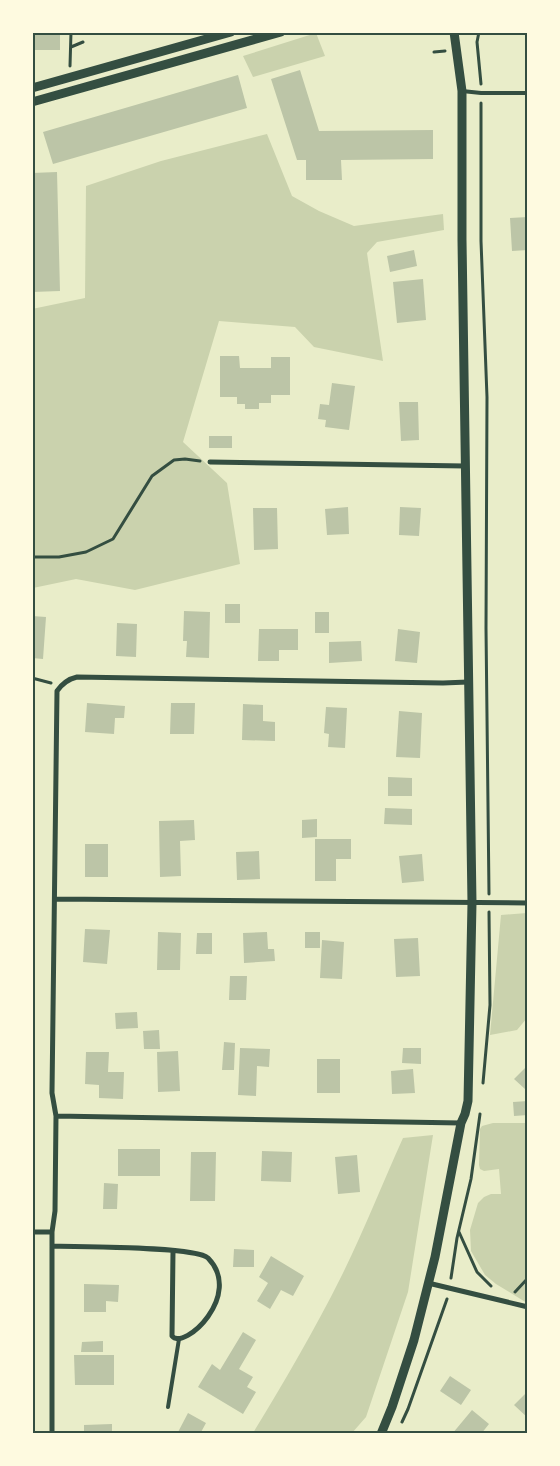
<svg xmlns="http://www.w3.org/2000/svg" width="560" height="1466" font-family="'Noto Serif',serif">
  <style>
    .green { fill: #cad2ad }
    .building { fill: #bcc5a7 }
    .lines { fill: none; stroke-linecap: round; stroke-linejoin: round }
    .path { stroke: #344e41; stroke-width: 3 }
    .service { stroke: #344e41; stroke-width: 4 }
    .minor { stroke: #344e41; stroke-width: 5 }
    .tertiary { stroke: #344e41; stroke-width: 9 }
    .neatline { fill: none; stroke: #344e41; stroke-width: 2 }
  </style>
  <rect width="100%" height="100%" fill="#e9edc9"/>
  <path class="green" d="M316,33L325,56L253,77L243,56Z
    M267,134L292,196L319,211L354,226L443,214L444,230L377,242L367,253L383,361L314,347L295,327L219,321L183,442L227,483L240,564L135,590L76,579L33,588L32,309L85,298L86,186L161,161Z
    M527,913V1018L517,1030L490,1035L501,915Z
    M493,1123H527V1303L496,1284L485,1275L471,1251L470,1230L478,1203L484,1197L491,1194H501L499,1169L484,1171L480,1169L479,1165L480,1129L482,1126Z
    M433,1135L408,1292L366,1417L352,1433H253C284,1382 314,1331 341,1277C364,1231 382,1184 403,1138Z"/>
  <path class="building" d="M32,32H60V50H32Z
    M300,70L319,131L433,130V159L341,160L342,180H306V160H297L271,79Z
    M238,75L247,108L53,164L43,132Z
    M57,172L60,291L32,292V173Z
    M528,217V250L512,251L510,218Z
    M414,250L417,266L390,272L387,256Z
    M423,279L426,320L397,323L393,282Z
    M220,356H239L240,368H271V357H290V395H271V403H259V409H245V404H237V397H220Z
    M332,383L355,386L349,430L325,427L326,420L318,419L320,404L329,405Z
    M399,402H418L419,440L401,441Z
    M209,436H232V448H209Z
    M348,507L349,534L327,535L325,509Z
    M400,507L421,508L419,536L399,535Z
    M253,508H277L278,549L254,550Z
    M225,604H240V623H225Z
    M184,611L210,612L209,658L186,657L187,641H183Z
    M315,612H329V633H315Z
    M32,616L46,617L43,659L32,658Z
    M117,623L137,624L136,657L116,656Z
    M259,629H298V650H279V661H258Z
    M398,629L420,632L417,663L395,661Z
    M361,641L362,661L329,663V642Z
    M87,703L125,706L124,718H115L114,734L85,732Z
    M171,703H195L194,734H170Z
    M243,704L263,705V721L275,722V741L242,740Z
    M326,707L347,708L345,748L328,747L329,734L324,733Z
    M399,711L422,713L420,758L396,757Z
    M388,777L412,778V796H388Z
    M385,808L412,809V825L384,824Z
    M317,819V837L302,838V820Z
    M194,820L195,840L180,841L181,876L160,877L159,821Z
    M315,839H351V859H336V881H315Z
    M85,844H108V877H85Z
    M259,851L260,879L237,880L236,852Z
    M422,854L424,881L402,883L399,856Z
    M85,929L110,930L107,964L83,962Z
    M158,932L181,933L180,970H157Z
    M267,932L268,949H274L275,961L244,963L243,933Z
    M305,932H320V948H305Z
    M197,933H212V954H196Z
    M418,938L420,976L396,977L394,939Z
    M322,940L344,942L342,979L320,978Z
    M230,976H247L246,1000H229Z
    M137,1012L138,1028L116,1029L115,1013Z
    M159,1030L160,1049H144L143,1031Z
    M224,1042L235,1043L234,1070H222Z
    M240,1048L270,1049L269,1067L257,1066L256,1096L238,1095Z
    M403,1048H421V1064L402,1063Z
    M178,1051L180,1091L158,1092L157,1052Z
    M86,1052H109L108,1072H124L123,1099L99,1098V1085L85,1084Z
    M317,1059H340V1093H317Z
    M528,1065V1086L525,1089L514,1079Z
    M413,1069L415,1093L392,1094L391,1071Z
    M528,1101V1115L514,1116L513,1102Z
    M118,1149H160V1176H118Z
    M262,1151L292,1152L291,1182L261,1181Z
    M191,1152H216L215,1201H190Z
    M357,1155L360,1192L338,1194L335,1157Z
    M104,1183L118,1184L117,1209H103Z
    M234,1249L254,1250V1267H233Z
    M271,1256L304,1276L293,1296L281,1290L270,1309L257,1301L268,1283L259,1277Z
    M84,1284L119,1285L118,1302L106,1301V1312H84Z
    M243,1332L256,1340L239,1369L253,1377L247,1387L256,1392L243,1414L198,1387L212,1364L220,1370Z
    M103,1341V1352H81L82,1342Z
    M74,1355H114V1385H75Z
    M450,1376L471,1390L461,1405L440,1391Z
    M528,1391V1418L514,1405Z
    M472,1410L489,1424L481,1434H452Z
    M188,1413L206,1423L200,1434H177Z
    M112,1424V1434H84V1425Z"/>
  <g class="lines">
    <path class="path" d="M479,32L477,42L481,84
      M71,47L83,42
      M434,52L445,51
      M70,66L71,32
      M481,103V241L487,397L486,628L489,894
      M32,557H59L86,552L113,539L152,476L174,460L185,459L200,461
      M32,678L51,683
      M483,1083L490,1005L489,912
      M459,1232L477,1272L491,1286
      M451,1278L457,1238L471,1179L480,1114
      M515,1292L528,1278
      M402,1422L408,1409L447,1299"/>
    <path class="service" d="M462,91L481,93H528
      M168,1407L179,1339"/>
    <path class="minor" d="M210,462L465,466
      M56,899L528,903
      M56,1116L461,1123
      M32,1232H52
      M52,1246C76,1247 195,1246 208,1258C244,1295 184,1351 172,1336L173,1251
      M428,1283L528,1307
      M52,1434V1232L55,1211L56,1116L52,1093L57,691C62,684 68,679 77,677L443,683L468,682"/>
    <path class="tertiary" d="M32,88L231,32
      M32,102L281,32
      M381,1434L392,1407L414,1340L435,1257L461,1123L465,1114L468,1101L472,903L462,240V91L454,32"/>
  </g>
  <rect width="560" height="1466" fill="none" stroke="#fefae0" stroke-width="68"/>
  <rect x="34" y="34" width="492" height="1398" class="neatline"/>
</svg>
